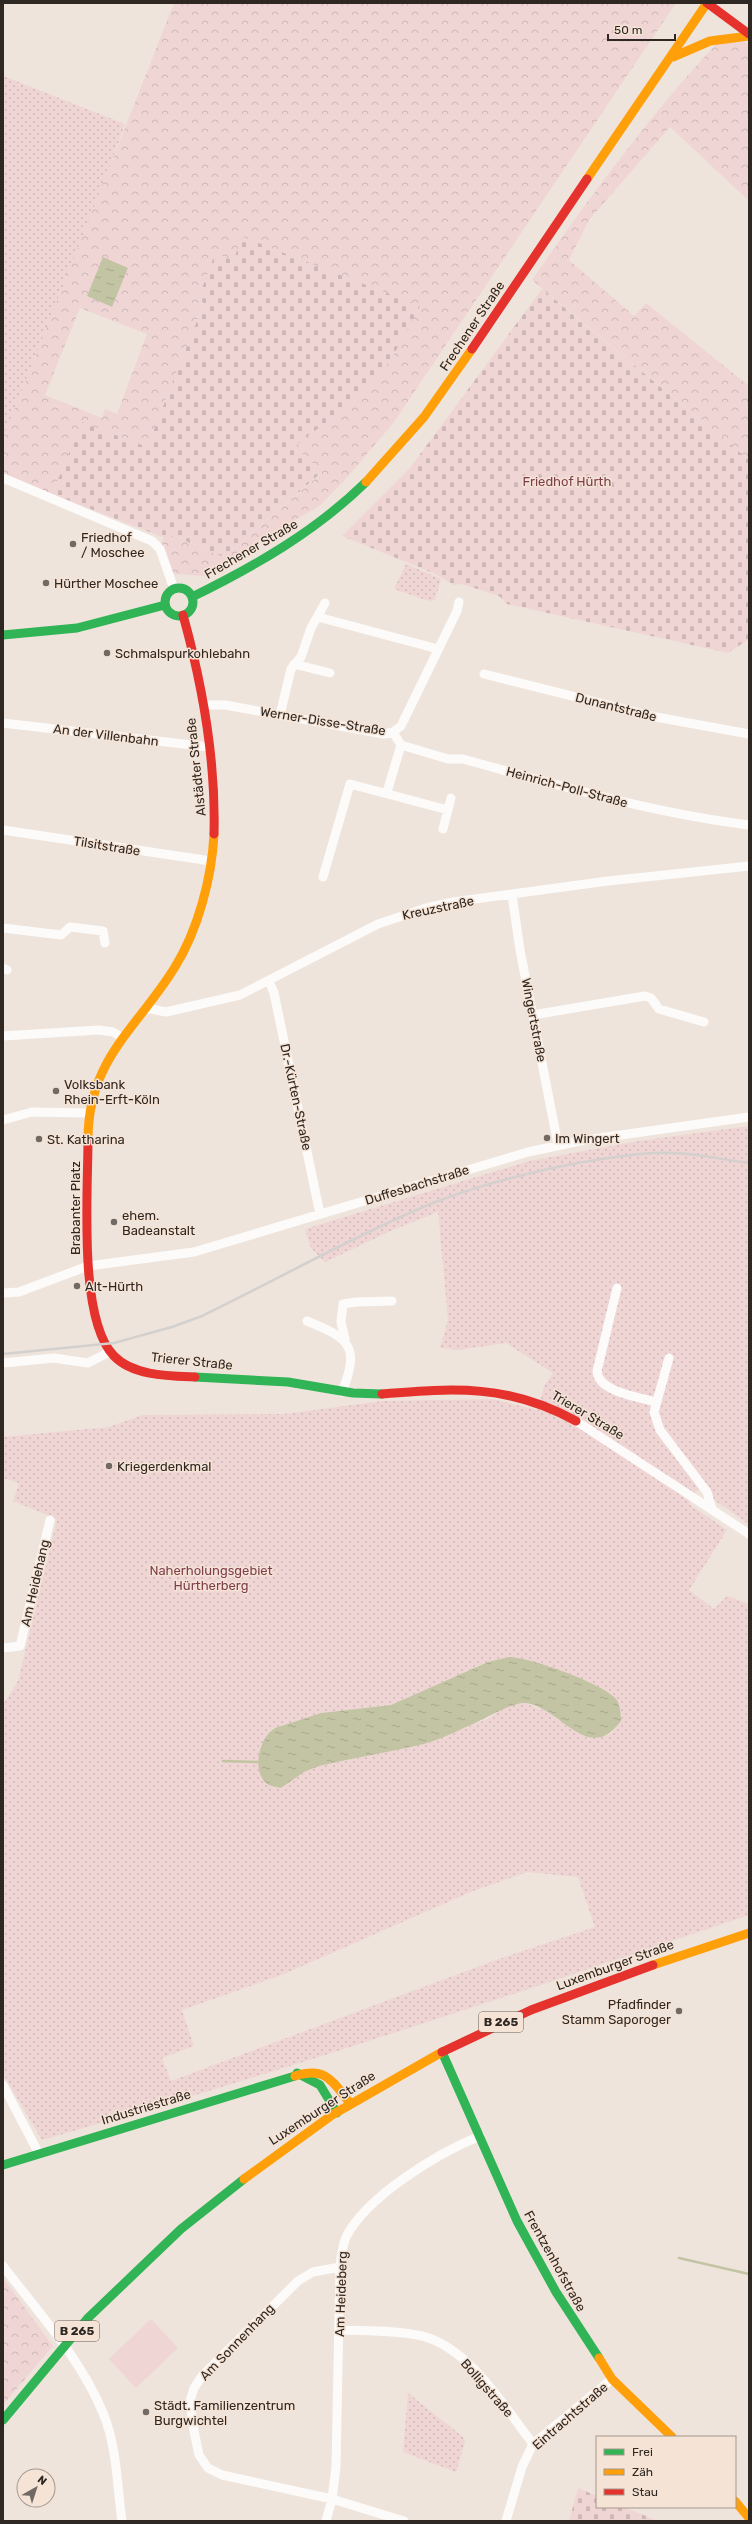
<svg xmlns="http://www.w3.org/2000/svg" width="752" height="2524" font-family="Rubik,sans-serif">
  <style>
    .green { fill: url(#green-dots); fill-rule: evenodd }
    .forest { fill: url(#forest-crowns); fill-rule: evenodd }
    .cemetery { fill: url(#cemetery-stones) }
    .pitch { fill: #f0d5d5 }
    .water { fill: url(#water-ripples) }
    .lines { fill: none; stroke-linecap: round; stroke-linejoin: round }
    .stream { stroke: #c3c4a3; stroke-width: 2.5 }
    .street { stroke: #fcfbfa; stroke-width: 9 }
    .fast { stroke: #30b455; stroke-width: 9 }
    .slow { stroke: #ff9f0a; stroke-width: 9 }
    .jam { stroke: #e5322d; stroke-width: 9 }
    .rail { stroke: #d3d0ce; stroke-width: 2.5 }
    .poi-dot { fill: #716963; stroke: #f5e3d5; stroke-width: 1.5 }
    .labels { text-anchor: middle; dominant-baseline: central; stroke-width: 3; stroke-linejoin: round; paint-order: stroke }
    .shield { fill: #f5e3d5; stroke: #6a5f58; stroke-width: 1 }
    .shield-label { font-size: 12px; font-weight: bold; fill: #2e2722 }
    .street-label { font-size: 13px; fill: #2e2722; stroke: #f5e3d5 }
    .park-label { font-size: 13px; fill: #7f3e4e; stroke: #f5e3d5 }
    .poi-label { font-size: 13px; fill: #2e2722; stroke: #f5e3d5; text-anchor: start }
  </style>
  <defs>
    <pattern id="green-dots" width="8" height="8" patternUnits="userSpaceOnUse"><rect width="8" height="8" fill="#f0d5d5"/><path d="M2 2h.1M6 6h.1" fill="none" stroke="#ceb7b7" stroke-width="1.8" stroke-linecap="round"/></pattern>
    <pattern id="forest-crowns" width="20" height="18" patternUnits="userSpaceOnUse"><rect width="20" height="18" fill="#f0d5d5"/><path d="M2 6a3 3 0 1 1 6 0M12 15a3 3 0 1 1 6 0" fill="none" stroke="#ceb7b7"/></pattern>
    <pattern id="cemetery-stones" width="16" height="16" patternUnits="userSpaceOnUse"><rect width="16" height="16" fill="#f0d5d5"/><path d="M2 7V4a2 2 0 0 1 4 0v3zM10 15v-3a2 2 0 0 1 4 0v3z" fill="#ceb7b7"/></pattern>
    <pattern id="water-ripples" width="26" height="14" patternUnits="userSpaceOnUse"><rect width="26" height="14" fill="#c3c4a3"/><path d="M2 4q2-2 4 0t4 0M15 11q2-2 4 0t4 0" fill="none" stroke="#a8a88c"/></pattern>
  </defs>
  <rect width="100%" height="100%" fill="#eee4dc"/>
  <path class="green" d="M3,76L125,124L95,207L3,438Z
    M406,564L441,579L435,600L429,601L394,589Z
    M749,1126V1524L698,1489L689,1504L727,1530L689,1590L714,1609L727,1596L749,1604V1915C515,1994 280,2073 42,2140L3,2074V1705L18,1681L57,1519L13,1501L19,1483L3,1478V1437L109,1427L142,1415L284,1414L383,1401L492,1399L538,1410L544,1386L553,1373L506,1343L458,1350L440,1348L448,1320L438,1212L395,1229L325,1262L311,1248L305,1229L529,1161L639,1141ZM488,1662L621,1721L612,1733L605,1736L560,1721L548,1712L525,1703L512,1704L485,1720L425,1743L319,1766L304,1772L281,1788L269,1731L275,1728L321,1713L391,1705ZM527,1872L578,1877L595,1927L496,1960L171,2081L162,2058L194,2046L182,2010L284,1974L473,1891Z
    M408,2393L463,2437L465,2442L456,2472L403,2452Z"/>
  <path class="forest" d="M174,3H676L394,422L345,480L318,507L269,535L205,576L173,574L161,543L166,533L224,557L322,473L294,446L359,397L243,238L233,260L215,254L204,303L147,448L52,494L3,473V438ZM80,308L147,334L117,414L105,409L102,418L45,395Z
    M741,41L749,44V201L670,127L589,220L569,260L634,316L646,303L749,386V460L532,280C589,198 649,116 717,43Z
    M3,2278L53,2346L3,2405Z"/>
  <path class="cemetery" d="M243,237L420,306L392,358L359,397L295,446L322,472L224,557L166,533L165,538L52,494L82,422L147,447L204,303L198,299L215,254L233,260Z
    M542,289L749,460V639L728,653L507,604L499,596L462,584L454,585L433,573L342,536L410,468Z
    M578,2488L597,2496V2507H624L658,2521H569Z"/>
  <path class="pitch" d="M151,2319L178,2348L136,2388L109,2359Z"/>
  <path class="water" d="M103,257L128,268L112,307L87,296Z
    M509,1657C529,1657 605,1684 617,1700C620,1706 621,1715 621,1721C588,1766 561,1707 525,1703C511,1702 481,1722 466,1727C453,1733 438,1740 424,1744C389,1752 354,1758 319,1766L304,1772L281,1788C277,1787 272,1786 269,1785C250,1774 259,1737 275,1728L321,1713L391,1705L488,1662Z"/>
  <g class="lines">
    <path class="stream" d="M223,1761L258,1762
      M679,2258L749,2274"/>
    <path class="street" d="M3,478L152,541L160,549L174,589
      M318,617L438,649
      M294,664L330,673
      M484,674L656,717L749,734
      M203,705H225L384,734L393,732L401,726L457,611L459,602
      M280,715L291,669L301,657L311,628L325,603
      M3,723L209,747
      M393,732L401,745L448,759H463C558,785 651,813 749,825
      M387,792L401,745
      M443,829L451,798
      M3,830L211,861
      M323,877L350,784L448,810
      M512,895L520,950L558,1145
      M3,928L61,935L70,927L103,931L105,943
      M3,968L7,970
      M269,981L274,993L320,1214
      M146,1008L166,1012L240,995L378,924L426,908L453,902L608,881L749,866
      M533,1015L645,996L651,998L659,1009L704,1022
      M3,1036L99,1030L113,1032L123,1038
      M3,1120L32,1112L88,1113
      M617,1288L597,1371C598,1392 639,1397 656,1402
      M3,1293L19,1292L88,1266L194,1252L528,1152L585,1140L749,1117
      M307,1321C348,1338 361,1345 342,1392
      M345,1339L341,1322L343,1304L356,1302L392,1301
      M669,1358L654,1412L660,1430L707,1492L712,1509
      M3,1363L54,1358L88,1363L109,1352
      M576,1421L749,1534
      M3,1648L20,1646L50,1520
      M3,2085L39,2154
      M3,2266C38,2312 81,2359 103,2413C117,2446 117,2486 122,2521
      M340,2267L313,2272L298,2281L202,2376L194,2388L190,2401L194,2431L199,2455L208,2468L222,2475L332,2499L404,2521
      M340,2330C367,2331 396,2330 422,2336C469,2347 505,2408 533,2444
      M326,2521L332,2499L336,2467L340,2267C341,2256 342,2247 346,2237C367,2196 438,2153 480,2136
      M506,2521L522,2467L533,2444L612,2379"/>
    <path class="fast" d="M165 602a14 14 0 1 1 28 0a14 14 0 1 1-28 0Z
      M192,597C255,566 315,532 366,482
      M3,635L77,628L165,605
      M195,1377L288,1382L353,1393L382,1394
      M442,2052L517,2221L556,2292L599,2358
      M297,2073L320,2085L337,2113
      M3,2165L295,2076
      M3,2420L88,2318L181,2229L244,2179"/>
    <path class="slow" d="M673,57L710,41L749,36
      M587,179L707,3
      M366,482L424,417L472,349
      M88,1140C88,1059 136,1030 175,967C198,930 212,877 214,834
      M653,1965L749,1933
      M295,2076C326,2066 332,2081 350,2103
      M244,2179L332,2115L442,2052
      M599,2358L612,2379L672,2437
      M735,2501L749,2518"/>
    <path class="jam" d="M707,3L749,34
      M472,349L587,179
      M183,615C203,687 216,759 214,834
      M88,1140C88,1192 78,1319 114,1356C133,1376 170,1376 195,1377
      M382,1394C456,1388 508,1384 576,1421
      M442,2052L531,2010L653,1965"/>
    <path class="rail" d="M3,1354L114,1343L172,1327L202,1316C270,1283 336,1246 405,1215C474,1183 576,1159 653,1153C685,1151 718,1159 749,1163"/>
  </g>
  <g class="poi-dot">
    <circle cx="73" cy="544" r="4"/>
    <circle cx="46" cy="583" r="4"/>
    <circle cx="107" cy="653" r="4"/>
    <circle cx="56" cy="1091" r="4"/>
    <circle cx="547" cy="1138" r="4"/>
    <circle cx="39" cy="1139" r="4"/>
    <circle cx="114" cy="1222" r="4"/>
    <circle cx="77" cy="1286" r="4"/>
    <circle cx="109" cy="1466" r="4"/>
    <circle cx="679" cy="2011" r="4"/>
    <circle cx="146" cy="2412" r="4"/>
  </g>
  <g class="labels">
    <g class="shield">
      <rect x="479" y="2012" width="44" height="20" rx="3"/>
      <rect x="55" y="2321" width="44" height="20" rx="3"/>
    </g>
    <g class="shield-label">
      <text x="501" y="2022">B 265</text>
      <text x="77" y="2331">B 265</text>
    </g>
    <g class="street-label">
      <text transform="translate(472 326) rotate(-56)">Frechener Straße</text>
      <text transform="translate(251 549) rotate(-30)">Frechener Straße</text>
      <text transform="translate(616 707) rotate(14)">Dunantstraße</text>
      <text transform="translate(323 721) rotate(9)">Werner-Disse-Straße</text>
      <text transform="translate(106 735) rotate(7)">An der Villenbahn</text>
      <text transform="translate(196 767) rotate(-96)">Alstädter Straße</text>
      <text transform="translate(567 787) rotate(15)">Heinrich-Poll-Straße</text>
      <text transform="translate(107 846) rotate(9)">Tilsitstraße</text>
      <text transform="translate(438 908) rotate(-12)">Kreuzstraße</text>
      <text transform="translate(534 1020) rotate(79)">Wingertstraße</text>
      <text transform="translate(296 1097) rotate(78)">Dr.-Kürten-Straße</text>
      <text transform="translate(417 1185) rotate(-17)">Duffesbachstraße</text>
      <text transform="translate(75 1208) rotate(-90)">Brabanter Platz</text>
      <text transform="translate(192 1361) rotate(6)">Trierer Straße</text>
      <text transform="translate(588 1415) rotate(31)">Trierer Straße</text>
      <text transform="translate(35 1583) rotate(-77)">Am Heidehang</text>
      <text transform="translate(615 1965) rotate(-20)">Luxemburger Straße</text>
      <text transform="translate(146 2107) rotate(-17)">Industriestraße</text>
      <text transform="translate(322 2108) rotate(-33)">Luxemburger Straße</text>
      <text transform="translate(555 2261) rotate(61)">Frentzenhofstraße</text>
      <text transform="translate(341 2294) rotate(-88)">Am Heideberg</text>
      <text transform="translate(237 2342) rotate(-46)">Am Sonnenhang</text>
      <text transform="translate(487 2388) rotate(49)">Bolligstraße</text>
      <text transform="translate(570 2416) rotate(-41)">Eintrachtstraße</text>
    </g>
    <g class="park-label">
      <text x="567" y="481">Friedhof Hürth</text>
      <text x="211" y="1570">Naherholungsgebiet<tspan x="211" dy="15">Hürtherberg</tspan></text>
    </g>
    <g class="poi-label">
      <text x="81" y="537">Friedhof<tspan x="81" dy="15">/ Moschee</tspan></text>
      <text x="54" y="583">Hürther Moschee</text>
      <text x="115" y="653">Schmalspurkohlebahn</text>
      <text x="64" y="1084">Volksbank<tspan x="64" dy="15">Rhein-Erft-Köln</tspan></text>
      <text x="555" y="1138">Im Wingert</text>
      <text x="47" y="1139">St. Katharina</text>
      <text x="122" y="1215">ehem.<tspan x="122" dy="15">Badeanstalt</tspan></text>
      <text x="85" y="1286">Alt-Hürth</text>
      <text x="117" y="1466">Kriegerdenkmal</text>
      <text x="671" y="2004" text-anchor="end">Pfadfinder<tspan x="671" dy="15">Stamm Saporoger</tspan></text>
      <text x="154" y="2405">Städt. Familienzentrum<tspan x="154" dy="15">Burgwichtel</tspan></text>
    </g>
  </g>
  <rect width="752" height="2524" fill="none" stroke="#2e2722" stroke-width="8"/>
  <rect x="596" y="2436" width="140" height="72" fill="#f5e3d5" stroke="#a5988d"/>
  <rect x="604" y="2449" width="20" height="6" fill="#30b455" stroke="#a5988d"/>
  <text x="632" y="2456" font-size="12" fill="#2e2722">Frei</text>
  <rect x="604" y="2469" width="20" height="6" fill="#ff9f0a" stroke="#a5988d"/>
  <text x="632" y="2476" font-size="12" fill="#2e2722">Zäh</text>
  <rect x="604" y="2489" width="20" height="6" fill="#e5322d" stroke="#a5988d"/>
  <text x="632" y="2496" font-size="12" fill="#2e2722">Stau</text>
  <g transform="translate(36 2488) rotate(39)"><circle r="19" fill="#f5e3d5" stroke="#a5988d"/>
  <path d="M0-3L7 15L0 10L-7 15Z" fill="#716963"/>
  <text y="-6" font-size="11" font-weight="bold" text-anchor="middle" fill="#2e2722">N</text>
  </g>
  <path d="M608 34v6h67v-6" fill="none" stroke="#2e2722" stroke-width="2"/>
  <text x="614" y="34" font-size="12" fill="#2e2722" stroke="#f5e3d5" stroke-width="3" paint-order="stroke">50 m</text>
</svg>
